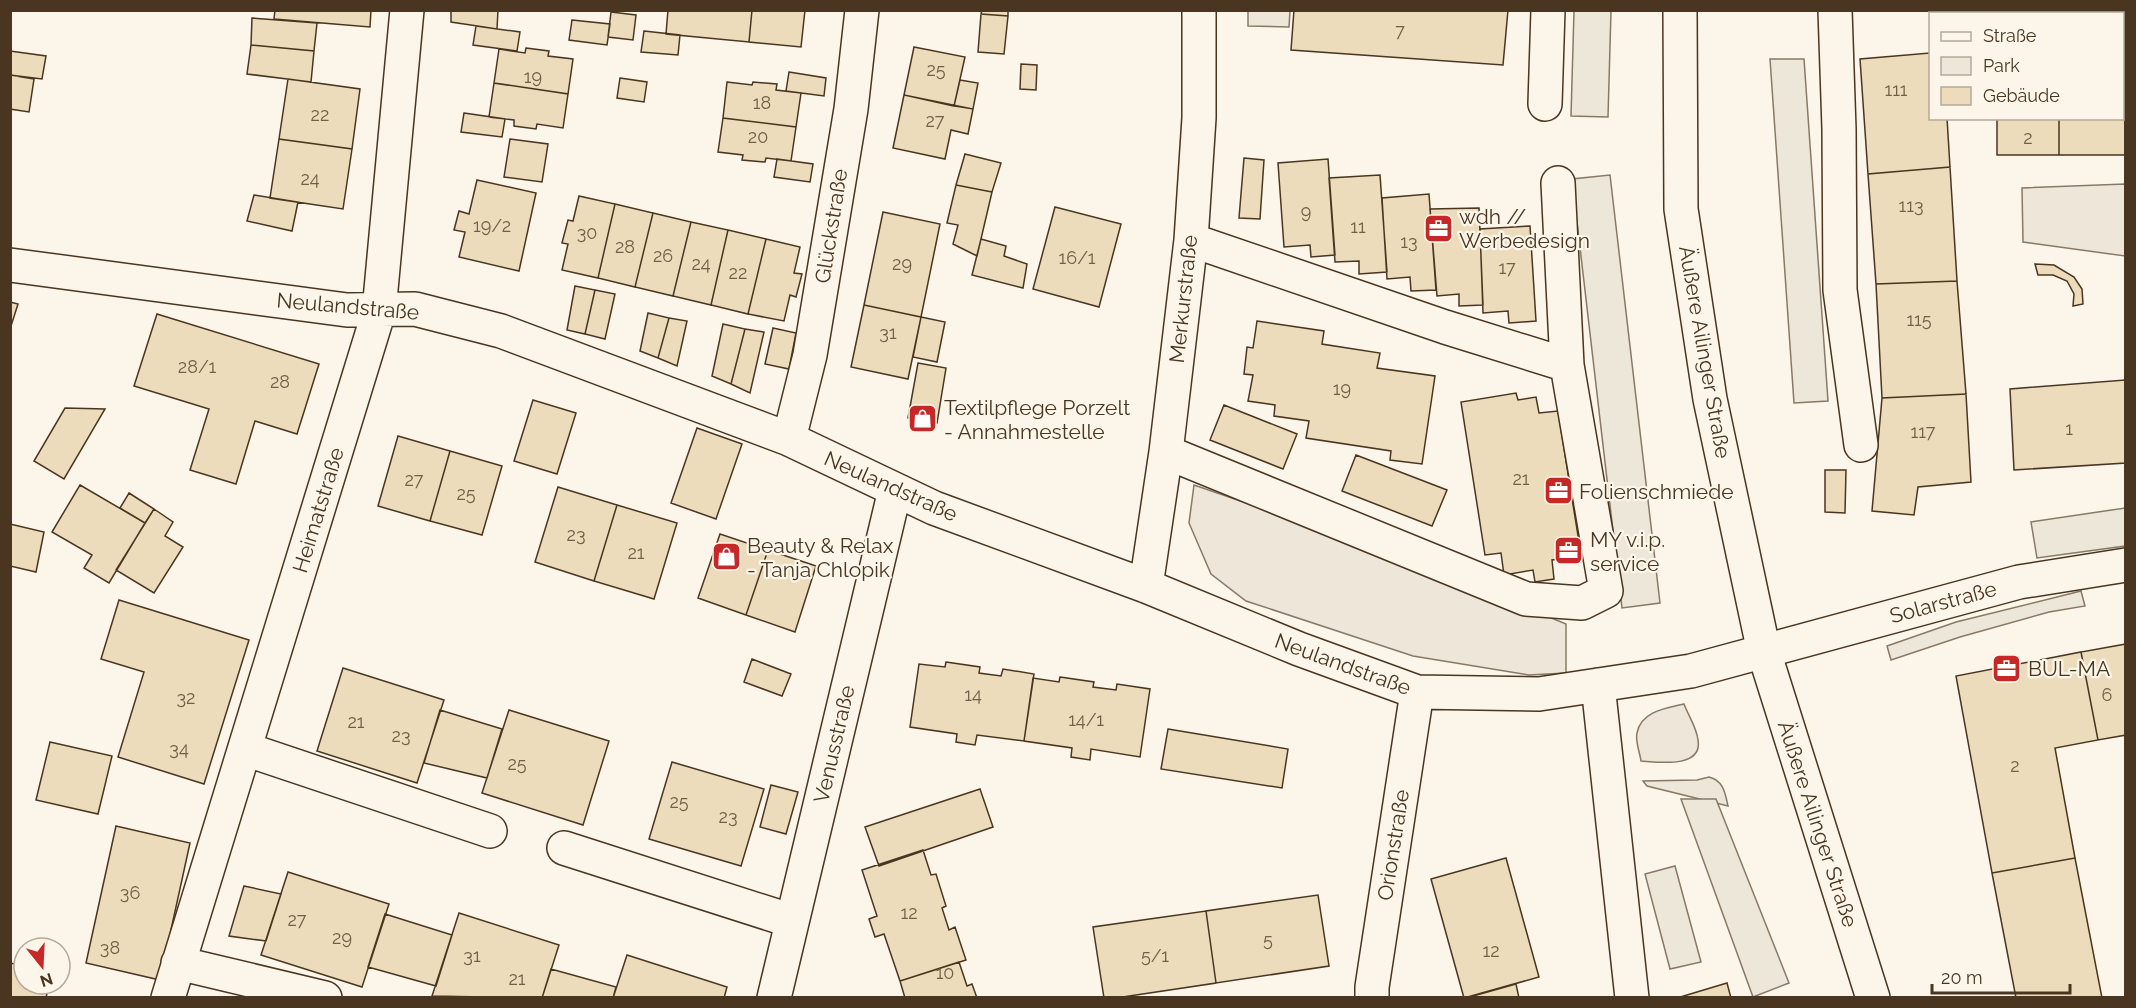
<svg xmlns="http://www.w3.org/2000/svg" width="2136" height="1008" font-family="Raleway,sans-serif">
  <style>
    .green { fill: #ede6d9; stroke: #887966; stroke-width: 1.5 }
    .parking { fill: #ede7d9; stroke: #887966; stroke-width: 1.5 }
    .building { fill: #ecdcbc; stroke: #4a3520; stroke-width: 1.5 }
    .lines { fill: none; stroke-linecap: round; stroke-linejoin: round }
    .minor-casing { stroke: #4a3520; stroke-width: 36 }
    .major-casing { stroke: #4a3520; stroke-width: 36 }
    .minor { stroke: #fbf6e9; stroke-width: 33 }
    .major { stroke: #fbf6e9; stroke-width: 33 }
    .labels { text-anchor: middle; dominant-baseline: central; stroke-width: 4.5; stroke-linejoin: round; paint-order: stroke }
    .number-label { font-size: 18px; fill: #725f47 }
    .poi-label { font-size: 21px; fill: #4a3520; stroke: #fbf6e9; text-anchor: start }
    .street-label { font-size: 21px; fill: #4a3520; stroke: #fbf6e9 }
  </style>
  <rect width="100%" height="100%" fill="#fbf6e9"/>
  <path class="green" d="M1248,11H1290L1289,27L1248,26Z
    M2125,184V256L2023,242L2022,188Z
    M1194,485L1409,559L1566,624V673L1529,675L1413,656L1246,601L1211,574L1189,523Z
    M1684,704C1688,715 1697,728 1698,740C1703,769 1657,762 1641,761C1640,753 1635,741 1637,733C1641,711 1667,708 1684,704Z
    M1709,777C1724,781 1725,793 1728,806L1647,786L1643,781L1697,780Z"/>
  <path class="parking" d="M1574,11H1611L1608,117L1571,116Z
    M1770,59H1804L1828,401L1794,403Z
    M1610,175L1660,603L1622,608L1572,179Z
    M2125,508V546L2037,558L2031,522Z
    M2081,591L2085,606L2049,612L1960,637L1891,660L1887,646L1956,622Z
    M1681,799H1716L1789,983L1753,997Z
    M1675,866L1701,962L1670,969L1645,874Z"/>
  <path class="building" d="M275,10H371L370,27L274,19Z
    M451,10H498L497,29L451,22Z
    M668,10H752L749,42L666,34Z
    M752,10H805L801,47L749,42Z
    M982,10H1008V16L981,14Z
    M1294,10H1508L1503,65L1291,50Z
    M611,12L636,15L633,40L608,37Z
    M981,14L1008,16L1004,54L978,52Z
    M252,18L317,23L314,51L251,45Z
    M572,20L610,24L607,45L569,40Z
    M476,26L520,32L517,51L473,45Z
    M644,31L680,35L678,55L641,52Z
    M251,45L314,51L311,82L247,74Z
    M914,47L965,57L954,106L904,95Z
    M526,48L549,51L548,56L573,59L568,94L494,83L499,49L525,53Z
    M10,51L46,56L42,79L10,75Z
    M1930,53V118H1947L1950,167L1868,174L1860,59Z
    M1021,64L1037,65L1036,90L1020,89Z
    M2122,69H2126V155H2059V118H2122Z
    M789,72L826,78L824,96L786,91Z
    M10,75L34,79L29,112L10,109Z
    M620,78L647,82L644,102L617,98Z
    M288,79L360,89L352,149L279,139Z
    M960,80L978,83L973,109L954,106Z
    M727,82L752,85L753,82L777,84L776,90L801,93L796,127L723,118Z
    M494,83L568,94L563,128L537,124L536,129L514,126V120L489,117Z
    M904,95L973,109L968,134L951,130L945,159L893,148Z
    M464,113L505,119L502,137L461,132Z
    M723,118L796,127L791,161L766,158L765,162L742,160L743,155L718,152Z
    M1997,118H2059V155H1997Z
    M279,139L352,149L343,209L270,198Z
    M510,139L548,144L542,182L504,177Z
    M965,154L1001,163L992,192L956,185Z
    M1244,158L1264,160L1260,219L1239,218Z
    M777,159L813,164L810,182L774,177Z
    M1328,159L1335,255L1311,257L1310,245L1284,247L1278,163Z
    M1950,167L1957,281L1876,284L1868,174Z
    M1380,175L1387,272L1359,274V261L1335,262L1329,178Z
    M477,180L536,193L519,271L459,257L465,232L454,230L459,211L469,214Z
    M956,185L992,192L977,256L953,244L958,225L947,223Z
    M1429,194L1436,290L1411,291L1410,277L1387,279L1382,198Z
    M254,195L298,202L292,231L247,221Z
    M579,196L615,204L598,278L562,270L568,244L562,243L568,220L573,221Z
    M615,204L653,213L635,287L598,278Z
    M1055,207L1121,224L1099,307L1033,289Z
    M1479,208L1483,305L1459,306V294L1437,296L1430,209Z
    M883,212L940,224L921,317L864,305Z
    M653,213L691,222L673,296L635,287Z
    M691,222L728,230L711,305L673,296Z
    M1530,226L1536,321L1509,323L1508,311L1483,313L1480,229Z
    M728,230L766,239L748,314L711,305Z
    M766,239L800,247L794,273L802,274L796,297L790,295L784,321L748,314Z
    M981,239L1006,246L1004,256L1027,264L1023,288L972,275Z
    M2035,264L2054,265L2074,277L2082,289L2083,304L2073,306L2074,294L2067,281L2053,275H2038Z
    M1957,281L1966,394L1882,398L1876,284Z
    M575,286L595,290L585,334L567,330Z
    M595,290L615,294L605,339L585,334Z
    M10,302L18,304L10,329Z
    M864,305L921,317L908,379L851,367Z
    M648,313L669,318L658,358L640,351Z
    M157,314L319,364L297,434L255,421L236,484L190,470L209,409L134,386Z
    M921,317L945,322L937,362L913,357Z
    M669,318L687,321L677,366L658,358Z
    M1257,321L1324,331L1322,344L1380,353L1377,368L1435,376L1422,464L1390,460L1391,451L1306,438L1309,421L1274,416L1275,405L1248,401L1253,375L1244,374L1247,347L1253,348Z
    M723,324L745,329L731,384L712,376Z
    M773,328L796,333L789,369L765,364Z
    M745,329L764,332L750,393L731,384Z
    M918,363L946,368L937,423L908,418Z
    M2125,380L2126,463L2014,470L2010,389Z
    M1516,393L1518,400L1536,397L1539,413L1558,411L1579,542L1565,544L1567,558L1552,560L1554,579L1535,582L1533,570L1504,575L1501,553L1485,555L1461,402Z
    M1966,394L1971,482L1918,487L1914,515L1872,511L1882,398Z
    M533,400L576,413L557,474L514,461Z
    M1224,405L1297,434L1283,469L1210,440Z
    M65,408L105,409L64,479L34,461Z
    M697,428L742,444L716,519L671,503Z
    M398,436L450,451L430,521L378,506Z
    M450,451L502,466L482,535L430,521Z
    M1356,455L1447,490L1432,526L1342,491Z
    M1825,470H1846L1845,513L1825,512Z
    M80,485L145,523L109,583L84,568L92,555L52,532Z
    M558,487L617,505L594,581L535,562Z
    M129,493L154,509L145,523L120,508Z
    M617,505L677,523L654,599L594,581Z
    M154,509L173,522L165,536L183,547L154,593L116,570Z
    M10,524L44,532L36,572L10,566Z
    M720,534L768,550L746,615L698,598Z
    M768,550L816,566L795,632L746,615Z
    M119,600L249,640L204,784L118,757L144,672L101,659Z
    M2126,644V735L2098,740L2081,652Z
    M2081,652L2098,740L2055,748L2075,858L1992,873L1956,676Z
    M752,659L791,674L782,696L744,682Z
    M946,662L980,667L979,673L1001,676L1003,669L1034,674L1024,741L977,735L975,745L956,742L957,734L910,727L919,664L945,667Z
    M343,668L444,700L417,783L317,751Z
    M1060,677L1094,682L1093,687L1116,690L1117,684L1150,689L1140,757L1091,749L1090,760L1071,757L1072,748L1024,741L1033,678L1059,682Z
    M440,710L502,729L487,778L424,763Z
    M509,710L609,741L583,825L482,793Z
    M1168,729L1288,749L1282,788L1161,769Z
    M50,742L112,756L98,814L36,800Z
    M672,762L764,789L741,866L649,839Z
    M771,785L798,792L786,834L760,827Z
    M980,789L993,827L879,866L865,827Z
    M116,826L190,843L160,980L86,963Z
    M923,850L931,875L936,874L946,906L942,908L949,930L955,927L966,960L900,981L884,934L875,937L869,919L877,916L862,870Z
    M1506,858L1539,977L1464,998L1431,879Z
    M2075,858L2102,998H2016L1992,873Z
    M288,872L389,904L362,987L261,955Z
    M244,886L281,894L266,941L229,936Z
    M1318,895L1329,966L1216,983L1206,911Z
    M1206,911L1216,983L1116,998H1104L1093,927Z
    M459,913L559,945L542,998L432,996Z
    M385,914L452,935L436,986L368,967Z
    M627,955L727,987L724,998H613Z
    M959,962L967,986L972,984L977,998H905L900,981Z
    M10,963L24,966V984H49L46,998H10Z
    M551,969L616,987L613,998H542Z
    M1727,983L1731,998H1677Z
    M1516,984L1519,998H1466Z"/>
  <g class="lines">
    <defs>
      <path id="minor" d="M1835,10L1839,129L1840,290L1861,445
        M1545,104L1548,10
        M1191,240L1445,327L1567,365
        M10,265L347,310L415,309L501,331L789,439L934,508L1146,586L1299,649L1417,692L1539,694L1691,671L2019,582L2126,565
        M789,439L810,355L851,109L862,10
        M1166,452L1526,599L1582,603L1606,591L1567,365L1558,183
        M1146,586L1166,452L1191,240L1199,118V10
        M1598,685L1632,998
        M245,749L490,831
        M564,848L792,921
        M178,963L325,998
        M168,998L379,311L407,10
        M774,998L895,490
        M1372,998V987L1417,692"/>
      <path id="major" d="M1680,10L1681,209L1710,399L1764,652L1873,998"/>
    </defs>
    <use href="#minor" class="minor-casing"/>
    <use href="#major" class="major-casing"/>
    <use href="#minor" class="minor"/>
    <use href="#major" class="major"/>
  </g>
  <defs>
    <symbol id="office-square" viewBox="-11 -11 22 22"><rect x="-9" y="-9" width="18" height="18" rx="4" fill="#c62828" stroke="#fbf6e9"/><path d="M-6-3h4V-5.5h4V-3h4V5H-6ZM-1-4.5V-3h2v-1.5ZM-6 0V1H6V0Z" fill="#fff"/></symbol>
    <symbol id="shop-square" viewBox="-11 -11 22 22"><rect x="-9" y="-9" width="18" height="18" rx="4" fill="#c62828" stroke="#fbf6e9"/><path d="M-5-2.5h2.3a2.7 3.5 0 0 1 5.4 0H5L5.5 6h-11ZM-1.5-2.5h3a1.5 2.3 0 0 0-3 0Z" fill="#fff"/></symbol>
  </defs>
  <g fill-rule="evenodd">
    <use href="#office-square" x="1422" y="212" width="33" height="33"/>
    <use href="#shop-square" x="906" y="402" width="33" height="33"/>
    <use href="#office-square" x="1542" y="474" width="33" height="33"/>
    <use href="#office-square" x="1552" y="534" width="33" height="33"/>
    <use href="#shop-square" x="710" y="540" width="33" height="33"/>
    <use href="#office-square" x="1990" y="652" width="33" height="33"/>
  </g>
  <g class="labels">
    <g class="number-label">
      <text x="1400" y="30">7</text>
      <text x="936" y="69">25</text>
      <text x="533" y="76">19</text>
      <text x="1896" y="89">111</text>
      <text x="762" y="102">18</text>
      <text x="320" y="114">22</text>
      <text x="935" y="120">27</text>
      <text x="758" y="136">20</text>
      <text x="2028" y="137">2</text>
      <text x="310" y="178">24</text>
      <text x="1911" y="205">113</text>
      <text x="1306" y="211">9</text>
      <text x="492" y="225">19/2</text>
      <text x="1358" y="226">11</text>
      <text x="587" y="232">30</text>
      <text x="1409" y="241">13</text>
      <text x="625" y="246">28</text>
      <text x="663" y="255">26</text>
      <text x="1077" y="257">16/1</text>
      <text x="701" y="263">24</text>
      <text x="902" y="263">29</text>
      <text x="1507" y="267">17</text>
      <text x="738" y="272">22</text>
      <text x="1919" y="319">115</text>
      <text x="888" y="332">31</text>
      <text x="197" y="366">28/1</text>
      <text x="280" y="381">28</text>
      <text x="1342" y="388">19</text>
      <text x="2069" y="428">1</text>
      <text x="1923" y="431">117</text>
      <text x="1521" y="478">21</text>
      <text x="414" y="479">27</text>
      <text x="466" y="493">25</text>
      <text x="576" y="534">23</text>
      <text x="636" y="552">21</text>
      <text x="973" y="694">14</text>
      <text x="2107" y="694">6</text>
      <text x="186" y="697">32</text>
      <text x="1086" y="719">14/1</text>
      <text x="356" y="721">21</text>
      <text x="401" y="735">23</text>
      <text x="179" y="748">34</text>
      <text x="517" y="763">25</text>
      <text x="2015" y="765">2</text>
      <text x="679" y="801">25</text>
      <text x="728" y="816">23</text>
      <text x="130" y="892">36</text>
      <text x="909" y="912">12</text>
      <text x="297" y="919">27</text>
      <text x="342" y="937">29</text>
      <text x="1268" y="939">5</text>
      <text x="110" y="947">38</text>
      <text x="1491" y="950">12</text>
      <text x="472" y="955">31</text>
      <text x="1155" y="955">5/1</text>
      <text x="945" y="972">10</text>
      <text x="517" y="978">21</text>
    </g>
    <g class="poi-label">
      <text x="1459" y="216">wdh //<tspan x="1459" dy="24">Werbedesign</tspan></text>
      <text x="944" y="407">Textilpflege Porzelt<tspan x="944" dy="24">- Annahmestelle</tspan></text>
      <text x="1579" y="491">Folienschmiede</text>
      <text x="1590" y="539">MY v.i.p.<tspan x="1590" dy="24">service</tspan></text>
      <text x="747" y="545">Beauty &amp; Relax<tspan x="747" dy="24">- Tanja Chlopik</tspan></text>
      <text x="2028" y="668">BUL-MA</text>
    </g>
    <g class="street-label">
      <text transform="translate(831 226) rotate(-81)">Glückstraße</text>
      <text transform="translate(1183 299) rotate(-84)">Merkurstraße</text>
      <text transform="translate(348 306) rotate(5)">Neulandstraße</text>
      <text transform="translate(1705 352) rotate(80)">Äußere Ailinger Straße</text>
      <text transform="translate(891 486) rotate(24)">Neulandstraße</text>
      <text transform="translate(318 510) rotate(-73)">Heimatstraße</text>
      <text transform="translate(1943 602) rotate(-15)">Solarstraße</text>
      <text transform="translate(1343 664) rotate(20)">Neulandstraße</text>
      <text transform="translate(834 744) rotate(-77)">Venusstraße</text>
      <text transform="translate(1818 824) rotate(72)">Äußere Ailinger Straße</text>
      <text transform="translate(1393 845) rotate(-81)">Orionstraße</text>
    </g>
  </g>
  <rect width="2136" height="1008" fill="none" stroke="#4a3520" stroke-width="24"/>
  <rect x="1929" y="12" width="195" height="108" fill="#fbf6e9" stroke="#b4a999" stroke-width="1.5"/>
  <rect x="1941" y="32" width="30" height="9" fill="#fbf6e9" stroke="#b4a999" stroke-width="1.5"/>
  <text x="1983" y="42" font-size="18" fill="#4a3520">Straße</text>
  <rect x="1941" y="57" width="30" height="18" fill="#ede6d9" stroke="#b4a999" stroke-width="1.5"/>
  <text x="1983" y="72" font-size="18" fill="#4a3520">Park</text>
  <rect x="1941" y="87" width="30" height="18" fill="#ecdcbc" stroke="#b4a999" stroke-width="1.5"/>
  <text x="1983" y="102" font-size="18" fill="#4a3520">Gebäude</text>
  <g transform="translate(42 966) rotate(162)"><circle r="28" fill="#fbf6e9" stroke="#b4a999" stroke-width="1.5"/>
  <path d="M0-4.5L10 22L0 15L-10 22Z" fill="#c62828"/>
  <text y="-9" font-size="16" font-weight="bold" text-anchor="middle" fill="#4a3520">N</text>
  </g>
  <path d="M1932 984v9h138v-9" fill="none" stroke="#4a3520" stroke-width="3"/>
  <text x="1941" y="984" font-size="18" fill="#4a3520" stroke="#fbf6e9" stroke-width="4.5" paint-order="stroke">20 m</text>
</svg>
